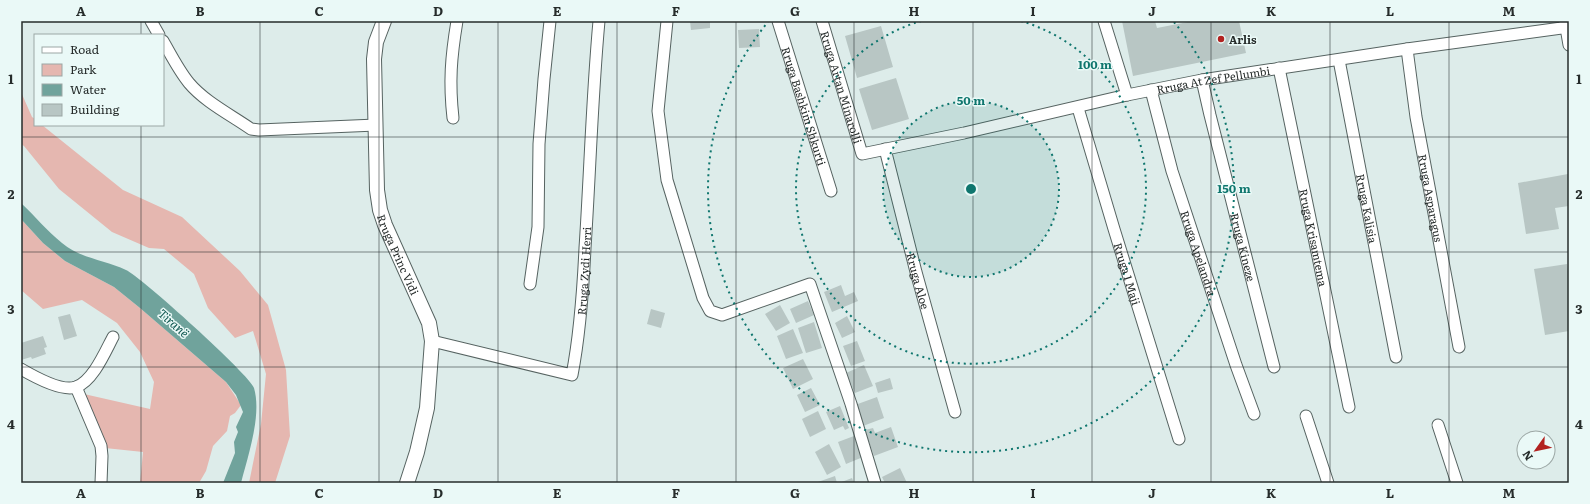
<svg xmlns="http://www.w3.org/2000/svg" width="1590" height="504" font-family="Literata,serif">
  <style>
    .green { fill: #e5b7b0 }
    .water { fill: #70a39c }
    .building { fill: #b8c6c4 }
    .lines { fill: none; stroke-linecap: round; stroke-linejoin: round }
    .minor-casing { stroke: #566361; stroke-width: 13 }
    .tertiary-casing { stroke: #566361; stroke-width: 16 }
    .minor { stroke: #fff; stroke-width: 11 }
    .tertiary { stroke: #fff; stroke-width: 14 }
    .grid { fill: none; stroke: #262c2b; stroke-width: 1; stroke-opacity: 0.55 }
    .ring { fill: none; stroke: #0f766e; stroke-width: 2; stroke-dasharray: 2 4 }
    .poi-dot { fill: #b22220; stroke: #eaf9f7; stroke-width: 1.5 }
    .labels { text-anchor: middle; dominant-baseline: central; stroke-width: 3; stroke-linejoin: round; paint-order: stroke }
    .poi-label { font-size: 11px; font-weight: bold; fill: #262c2b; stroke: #eaf9f7; text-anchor: start }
    .street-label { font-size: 11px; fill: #262c2b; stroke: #eaf9f7 }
    .water-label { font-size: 12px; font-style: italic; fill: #115952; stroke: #eaf9f7 }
    .centre { fill: #0f766e; stroke: #eaf9f7; stroke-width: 2 }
    .ring-label { font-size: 12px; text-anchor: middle; font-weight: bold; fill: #0f766e; stroke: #eaf9f7; stroke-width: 3; stroke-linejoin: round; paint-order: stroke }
    .neatline { fill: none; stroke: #262c2b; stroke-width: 1.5 }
    .grid-label { font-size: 13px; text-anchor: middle; font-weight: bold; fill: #262c2b }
  </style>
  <rect width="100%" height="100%" fill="#ddecea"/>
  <path class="green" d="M21,92L32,117L35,119V125H42L123,190L182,217L240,271L268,305L286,370L290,436L275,483H249L261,424L266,374L253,331L235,338L208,308L194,274L164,249L149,248L112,232L59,189L24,146L21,144Z
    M21,219L43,243L65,261L114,287L140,308L226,382L241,405L235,413L230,416L227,431L213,446L206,471L199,483H140L143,452L105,448L84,394L150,409L154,382L140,352L117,323L82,300L43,309L21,290Z"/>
  <path class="water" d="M21,203C35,216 47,231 62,243C79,258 105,260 126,270C140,276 251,376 254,388C262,415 248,456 241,483H223L235,453L234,442L238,432L236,427L243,412L236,395L226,382L140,308L114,287L65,261L43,243L21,219Z"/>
  <path class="building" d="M690,21H710V28L691,30Z
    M1122,21H1155L1157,28L1193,21H1239L1246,53L1133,76Z
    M881,26L893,67L857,78L845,36Z
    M759,29L760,47L739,48L738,30Z
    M896,78L909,119L872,130L859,89Z
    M1568,174L1569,206L1555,208L1559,229L1526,234L1518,183Z
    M1567,264L1569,278V331L1545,335L1534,269Z
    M841,285L845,296L854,292L858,301L832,312L824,292Z
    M808,301L814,315L796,323L790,309Z
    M780,305L790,323L776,331L765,314Z
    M651,309L665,313L661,328L647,324Z
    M70,314L77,336L64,340L58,317Z
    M847,316L855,332L842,338L835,323Z
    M814,322L822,348L806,353L798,328Z
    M793,329L803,353L786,359L777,336Z
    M43,336L47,347L44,348L46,354L32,359L31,357L21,360V343Z
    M857,341L865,361L851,366L843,346Z
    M803,359L813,379L793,389L783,368Z
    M864,365L873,386L855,393L846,373Z
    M890,378L893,389L878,393L875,383Z
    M811,388L820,405L805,412L797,395Z
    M877,397L884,418L863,426L855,405Z
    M840,406L849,428L845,430L843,426L834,430L826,412Z
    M818,411L826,429L810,437L802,419Z
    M891,427L898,447L874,456L865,430L873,428L875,433Z
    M854,436L863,457L846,464L838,442Z
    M829,444L841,467L827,475L815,452Z
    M900,468L907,483H885L882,477Z
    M835,476L837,483H815Z
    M852,478L854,483H839Z"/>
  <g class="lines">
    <defs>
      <g id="minor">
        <path d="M151,21L159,35"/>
        <path d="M667,21L658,111L667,180L703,298L710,311L722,315L810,284L851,404L875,483"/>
        <path id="s1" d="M778,21L831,191"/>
        <path id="s2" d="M822,21L862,154L964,133L1127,95L1202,80L1407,49L1569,27"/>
        <path d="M1104,21L1127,95"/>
        <path d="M1565,22L1569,45"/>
        <path d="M163,41C171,55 179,71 189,83C205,102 231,115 251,129L259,130L376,125"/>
        <path id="s3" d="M1407,49L1416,117L1459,347"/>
        <path id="s4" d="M1339,60L1396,357"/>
        <path id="s5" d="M1279,68L1349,407"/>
        <path id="s6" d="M1202,80L1210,115L1274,367"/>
        <path id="s7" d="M1151,90L1172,171L1236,365L1254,414"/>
        <path id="s8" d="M1078,108L1114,229L1179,439"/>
        <path d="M453,118C449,82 451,57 457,21"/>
        <path id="s9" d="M885,149L916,272L955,412"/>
        <path d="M530,284L538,227L539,144L544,79L550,21"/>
        <path id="s10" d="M432,341L572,375C580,334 583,291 585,248C590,173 592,97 599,21"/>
        <path d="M21,369C33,376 62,392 76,387C93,381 105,352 113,337"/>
        <path d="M76,387L101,446L102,456L101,483"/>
        <path d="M1306,416L1328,483"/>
        <path d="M1438,425L1457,483"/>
      </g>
      <g id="tertiary">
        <path id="s11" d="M384,21L376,42L374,59L377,190L380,210L385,225L429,323L432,341L427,408L417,452L407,483"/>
      </g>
    </defs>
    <use href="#minor" class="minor-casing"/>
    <use href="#tertiary" class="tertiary-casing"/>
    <use href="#minor" class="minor"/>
    <use href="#tertiary" class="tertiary"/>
  </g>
  <path class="grid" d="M141,21V35M260,21V483M379,21V483M498,21V483M617,21V483M736,21V483M854,21V483M973,21V483M1092,21V483M1211,21V483M1330,21V483M1449,21V483M141,125V483M21,137H1569M21,252H1569M21,367H1569"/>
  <circle cx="971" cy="189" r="88" fill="#0f766e" fill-opacity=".12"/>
  <g class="ring">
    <circle cx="971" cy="189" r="88"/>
    <path d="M1021 21A175 175 0 1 1 921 21"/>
    <path d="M1174 22A263 263 0 1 1 768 22"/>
  </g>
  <circle class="poi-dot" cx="1221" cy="39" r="4"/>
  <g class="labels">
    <g class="poi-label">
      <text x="1229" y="39">Arlis</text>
    </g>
    <g class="street-label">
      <text stroke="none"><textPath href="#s2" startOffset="498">Rruga At Zef Pellumbi</textPath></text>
      <text stroke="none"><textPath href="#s2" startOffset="69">Rruga Artan Minarolli</textPath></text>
      <text stroke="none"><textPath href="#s1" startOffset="89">Rruga Bashkim Shkurti</textPath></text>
      <text stroke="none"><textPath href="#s3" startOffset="151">Rruga Asparagus</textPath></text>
      <text stroke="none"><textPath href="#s4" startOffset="151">Rruga Kalisia</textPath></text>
      <text stroke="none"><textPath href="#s5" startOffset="173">Rruga Krisamtema</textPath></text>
      <text stroke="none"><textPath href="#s6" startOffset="172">Rruga Kineze</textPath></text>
      <text stroke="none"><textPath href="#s7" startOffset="170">Rruga Apelandra</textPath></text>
      <text stroke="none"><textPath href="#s11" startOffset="239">Rruga Princ Vidi</textPath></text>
      <text stroke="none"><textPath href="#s10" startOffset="249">Rruga Zydi Herri</textPath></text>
      <text stroke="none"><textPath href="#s8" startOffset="173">Rruga 1 Maji</textPath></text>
      <text stroke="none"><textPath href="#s9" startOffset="136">Rruga Aloe</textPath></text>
    </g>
    <g class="water-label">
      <text transform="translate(174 323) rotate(41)">Tiranë</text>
    </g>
  </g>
  <circle cx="971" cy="189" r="6" class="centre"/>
  <g class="ring-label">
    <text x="1095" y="69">100 m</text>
    <text x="971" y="105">50 m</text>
    <text x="1234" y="193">150 m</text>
  </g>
  <rect width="1590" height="504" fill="none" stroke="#eaf9f7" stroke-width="44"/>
  <rect x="34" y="34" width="130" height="92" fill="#eaf9f7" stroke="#9ca7a5"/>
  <rect x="42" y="47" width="20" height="6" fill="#ffffff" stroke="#9ca7a5"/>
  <text x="70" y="54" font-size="12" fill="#262c2b">Road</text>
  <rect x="42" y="64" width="20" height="12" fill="#e5b7b0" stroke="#9ca7a5"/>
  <text x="70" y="74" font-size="12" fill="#262c2b">Park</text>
  <rect x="42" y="84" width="20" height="12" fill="#70a39c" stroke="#9ca7a5"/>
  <text x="70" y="94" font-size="12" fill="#262c2b">Water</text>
  <rect x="42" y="104" width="20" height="12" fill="#b8c6c4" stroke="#9ca7a5"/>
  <text x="70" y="114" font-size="12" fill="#262c2b">Building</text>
  <g transform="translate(1536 450) rotate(237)"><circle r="19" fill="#eaf9f7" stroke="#9ca7a5"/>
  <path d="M0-3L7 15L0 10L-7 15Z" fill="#b22220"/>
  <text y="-6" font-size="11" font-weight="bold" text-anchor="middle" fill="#262c2b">N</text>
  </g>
  <rect x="22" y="22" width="1546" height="460" class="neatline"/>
  <g class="grid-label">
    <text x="81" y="16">A</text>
    <text x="200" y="16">B</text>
    <text x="319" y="16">C</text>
    <text x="438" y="16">D</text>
    <text x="557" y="16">E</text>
    <text x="676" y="16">F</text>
    <text x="795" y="16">G</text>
    <text x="914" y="16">H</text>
    <text x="1033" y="16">I</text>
    <text x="1152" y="16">J</text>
    <text x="1271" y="16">K</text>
    <text x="1390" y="16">L</text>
    <text x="1509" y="16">M</text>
    <text x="11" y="84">1</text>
    <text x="1579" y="84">1</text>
    <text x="11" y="199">2</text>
    <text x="1579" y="199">2</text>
    <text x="11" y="314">3</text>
    <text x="1579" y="314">3</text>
    <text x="11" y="429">4</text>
    <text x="1579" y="429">4</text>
    <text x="81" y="498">A</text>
    <text x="200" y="498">B</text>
    <text x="319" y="498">C</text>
    <text x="438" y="498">D</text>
    <text x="557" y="498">E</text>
    <text x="676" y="498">F</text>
    <text x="795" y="498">G</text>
    <text x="914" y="498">H</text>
    <text x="1033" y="498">I</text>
    <text x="1152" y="498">J</text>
    <text x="1271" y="498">K</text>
    <text x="1390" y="498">L</text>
    <text x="1509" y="498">M</text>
  </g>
</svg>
